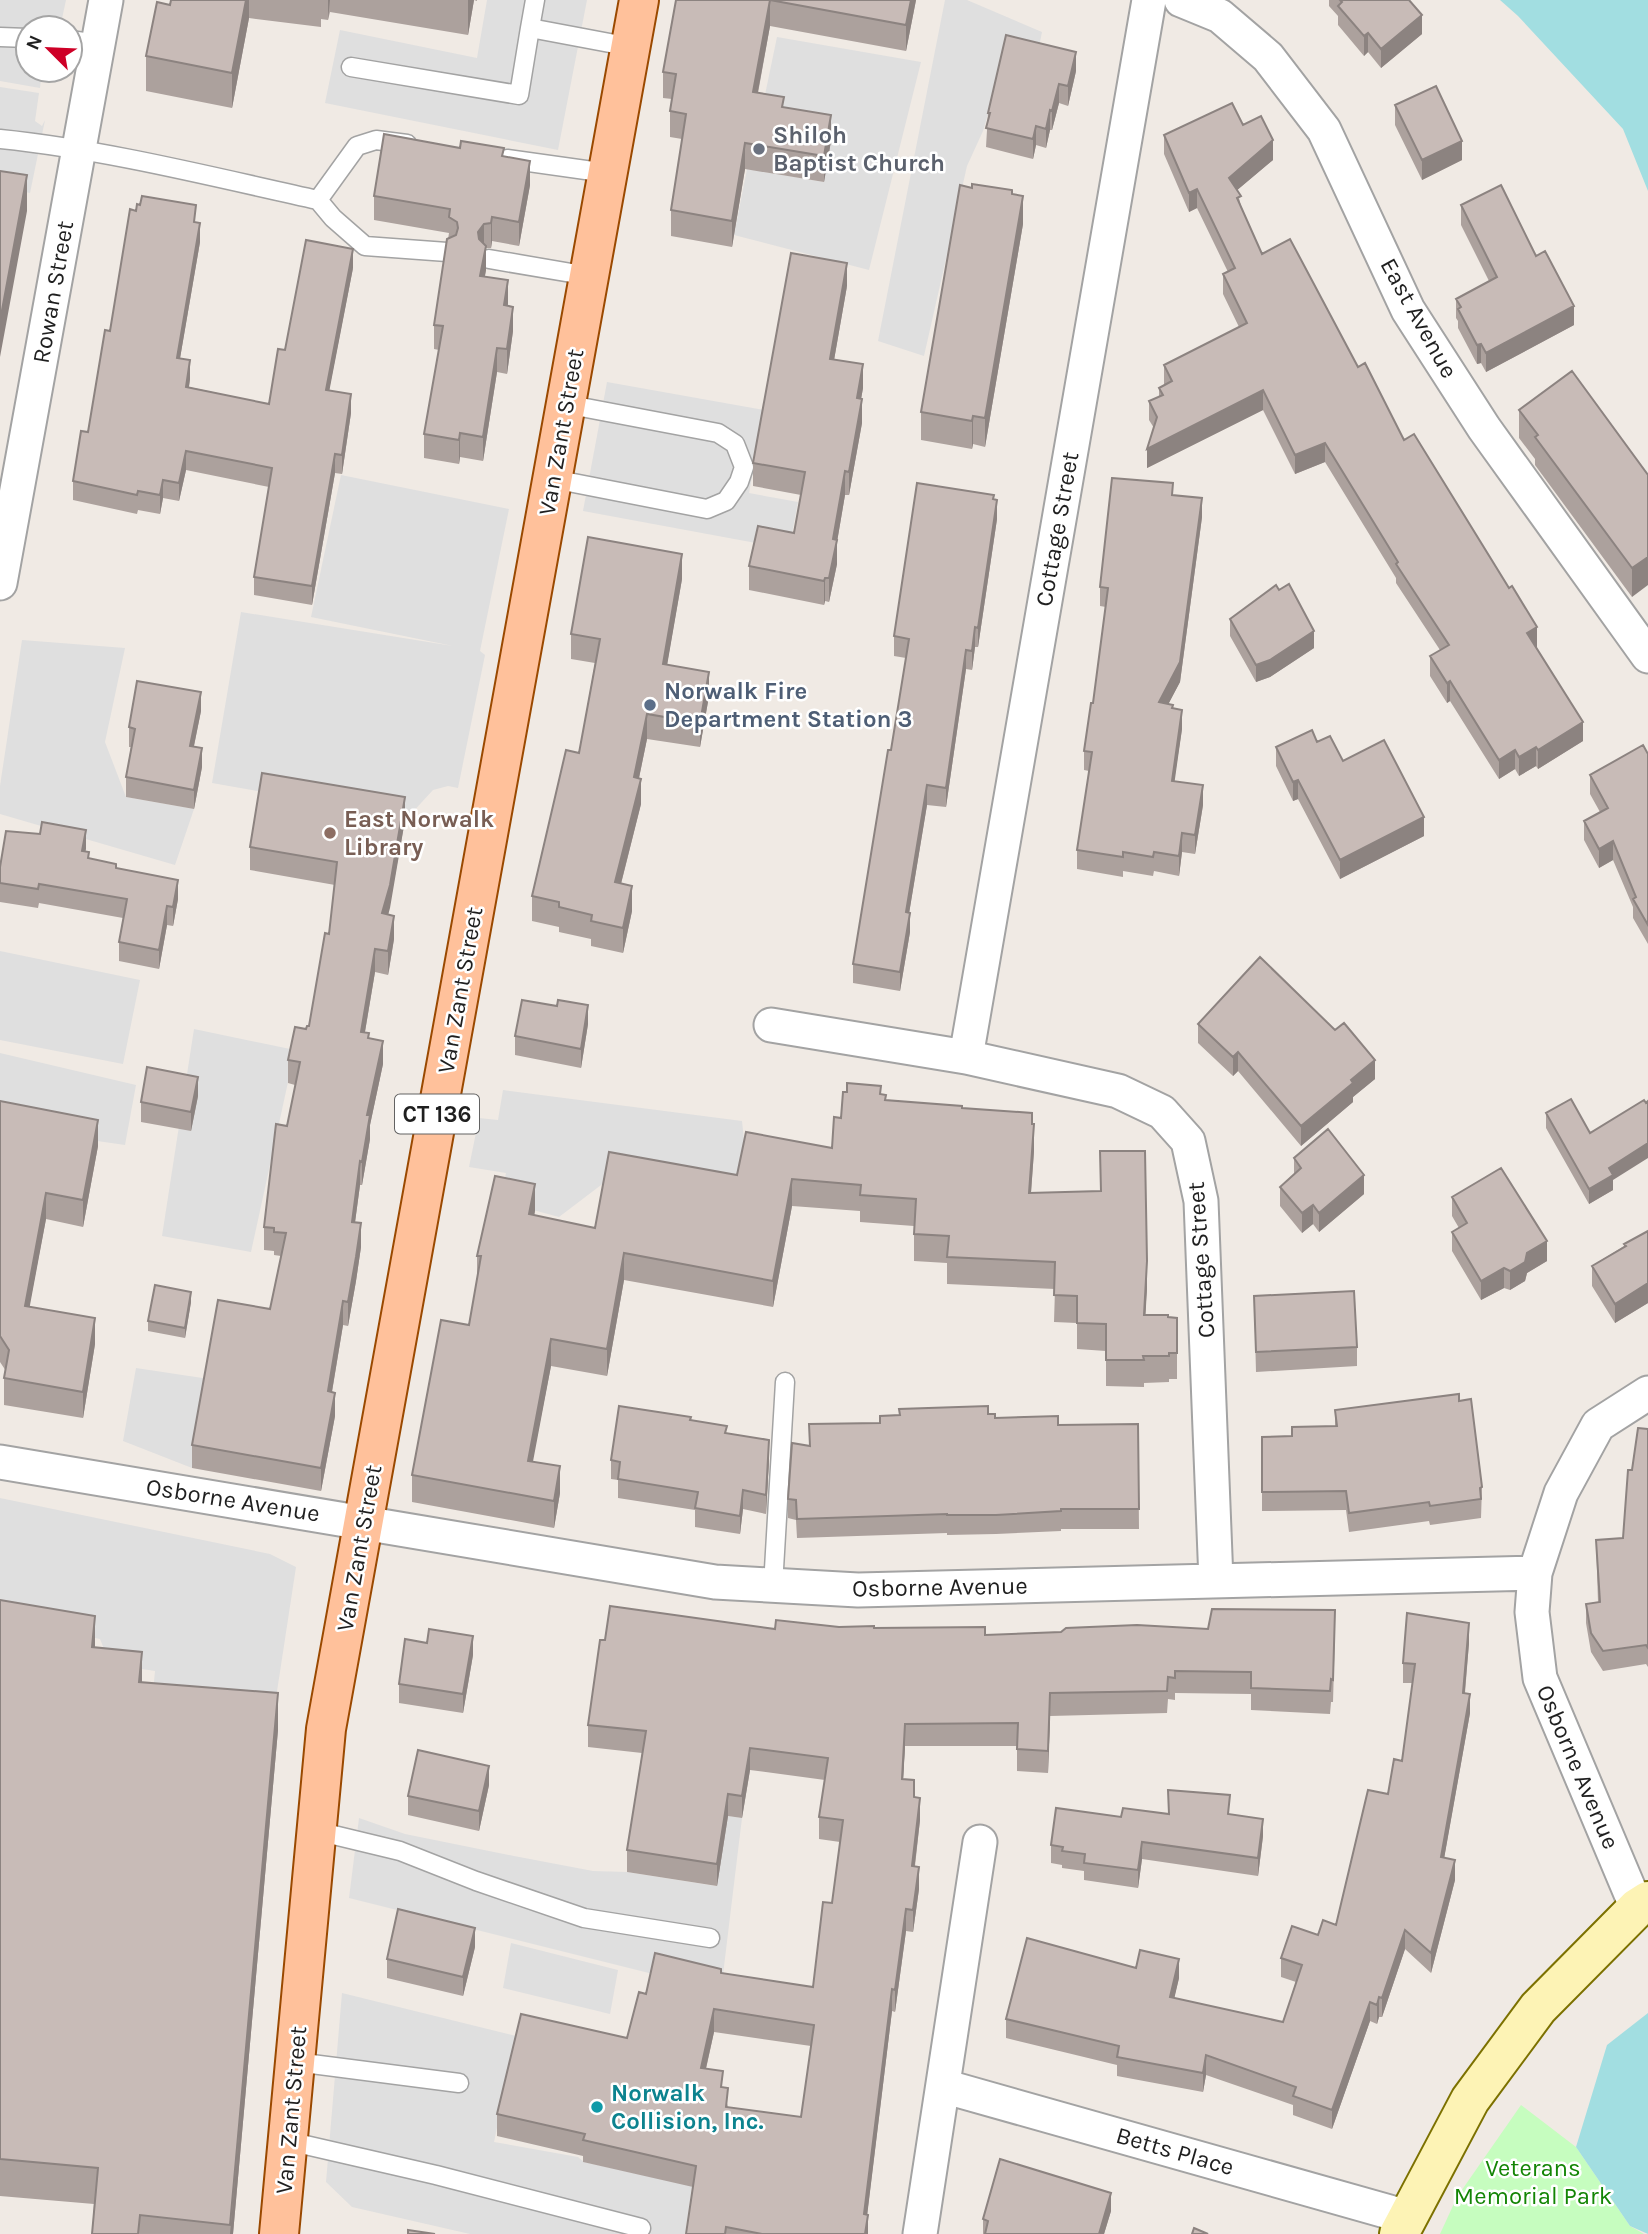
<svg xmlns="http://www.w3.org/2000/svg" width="1648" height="2234" font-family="Karla,sans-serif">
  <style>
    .park { fill: #c6fdbf }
    .parking { fill: #dfdfdf }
    .water { fill: #a2dee1 }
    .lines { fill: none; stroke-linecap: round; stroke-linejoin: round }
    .lane-casing { stroke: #a3a3a3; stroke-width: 21 }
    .street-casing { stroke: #a3a3a3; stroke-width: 37 }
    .secondary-casing { stroke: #7c7100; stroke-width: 42 }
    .primary-casing { stroke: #9a4900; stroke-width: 42 }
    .lane { stroke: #fff; stroke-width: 18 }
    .street { stroke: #fff; stroke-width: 33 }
    .secondary { stroke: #fdf3b5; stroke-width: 38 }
    .primary { stroke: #ffc19b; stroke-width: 38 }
    .wall { fill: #aca19d; fill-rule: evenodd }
    .shaded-wall { fill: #8c8380 }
    .building { fill: #c8bbb7; stroke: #8c8380; stroke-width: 2; fill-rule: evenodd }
    .worship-dot { fill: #6b7280; stroke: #fff; stroke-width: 2.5 }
    .service-dot { fill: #5c6f8a; stroke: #fff; stroke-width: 2.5 }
    .education-dot { fill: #8d6e63; stroke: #fff; stroke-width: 2.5 }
    .culture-dot { fill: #0f9aa8; stroke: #fff; stroke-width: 2.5 }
    .labels { text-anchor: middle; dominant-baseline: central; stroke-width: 5; stroke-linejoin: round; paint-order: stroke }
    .shield { fill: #fff; stroke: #626262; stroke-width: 2 }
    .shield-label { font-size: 23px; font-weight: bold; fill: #1f1f1f }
    .worship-label { font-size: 24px; font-weight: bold; fill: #5b616d; stroke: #fff; text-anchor: start }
    .street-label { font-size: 24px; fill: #1f1f1f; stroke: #fff }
    .service-label { font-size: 24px; font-weight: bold; fill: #4e5e75; stroke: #fff; text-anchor: start }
    .education-label { font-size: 24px; font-weight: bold; fill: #785e54; stroke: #fff; text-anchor: start }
    .culture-label { font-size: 24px; font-weight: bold; fill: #0d838f; stroke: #fff; text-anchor: start }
    .park-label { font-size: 24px; fill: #138505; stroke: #fff }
  </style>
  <rect width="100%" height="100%" fill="#f0eae4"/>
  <path class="park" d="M1521,2105L1576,2147L1630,2226L1644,2234H1440L1457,2197Z"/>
  <path class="parking" d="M0,0H66L60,28H28V70H42L40,88L0,81Z
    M487,0H587L558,150L325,103L340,30L477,58Z
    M945,0H967L1042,32L1036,62L1006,55L983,131L967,166L924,356L878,341Z
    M777,37L921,62L869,270L734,235L747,169L824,182L760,119Z
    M0,87L39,93L35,121L42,126L45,120L30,193L0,187Z
    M607,382L764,410L749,493L798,502L789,549L583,511Z
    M341,475L509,509L480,651L485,655L458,788L448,786L433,790L410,815L404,817L212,783L241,612L453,646L311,617Z
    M22,640L125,648L105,742L126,797L194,809L175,865L0,814V786Z
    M0,951L140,980L123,1064L0,1040Z
    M194,1029L295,1050L251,1252L162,1236Z
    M0,1053L136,1085L125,1145L0,1127Z
    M503,1090L742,1121L746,1159L737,1202L609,1179L559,1217L500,1201L506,1173L469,1167L479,1118L498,1120Z
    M136,1368L209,1379L192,1468L123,1441Z
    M0,1498L270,1554L296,1567L274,1711L153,1692L155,1671L110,1664L100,1639L0,1618Z
    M728,1816L742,1818L721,1991L349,1898L359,1818L405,1834L514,1856L593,1871L627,1872L716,1886Z
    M511,1943L618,1970L610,2014L503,1988Z
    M342,1993L516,2036L494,2142L578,2157L584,2162L692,2186L685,2234H470L352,2207L326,2182Z"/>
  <path class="water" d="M1500,0H1648V191L1623,129L1518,16Z
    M1648,2013V2234L1630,2226L1576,2147L1607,2045Z"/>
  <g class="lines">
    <defs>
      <path id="lane" d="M535,0L530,28L631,47
        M0,37L28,38
        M70,40L98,44
        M351,67L519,95L530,28
        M0,139C107,150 213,177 318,200L333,218L365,246L447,252
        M507,159L607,173
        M318,200L357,146L376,140L407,144
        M489,259L589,276
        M553,479L707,509L726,501L739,482L744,467L735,444L718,433L565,404
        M773,1586L785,1382
        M317,1831L400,1851L476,1881L584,1918L710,1938
        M296,2062L459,2083
        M288,2141L436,2175L641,2228"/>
      <path id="street" d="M1181,0L1220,16L1268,57L1324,130L1408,310L1484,428L1648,656
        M0,583L106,0
        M771,1025L966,1057L1118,1091L1162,1112L1188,1141L1201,1201L1216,1581
        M966,1057L1149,0
        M0,1462L715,1582L858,1590L1535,1573
        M1637,1908L1540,1678L1532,1612L1535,1573L1561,1493L1598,1425L1648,1393
        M943,2086L1407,2217
        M920,2234L980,1842"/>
      <path id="secondary" d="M1399,2234L1470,2100L1538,2008L1637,1908L1648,1901"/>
      <path id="primary" d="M279,2234L326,1729L639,0"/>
    </defs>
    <use href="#lane" class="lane-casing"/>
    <use href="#street" class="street-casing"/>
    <use href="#secondary" class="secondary-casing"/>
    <use href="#primary" class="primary-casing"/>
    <use href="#lane" class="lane"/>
    <use href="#street" class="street"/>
    <use href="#secondary" class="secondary"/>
    <use href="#primary" class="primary"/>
  </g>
  <path class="wall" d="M171,0H477V1L474,0L468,35L330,12L328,20L321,19V27L249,18L232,108L146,91V56L170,5Z
    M676,0H916L906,51L770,26L758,93L784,107L831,141L824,182L745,169L732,247L671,236V210L682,139L670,137V111L672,99L663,98V72Z
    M1329,0H1409L1422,34L1381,68L1368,52L1364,56L1338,25V16L1329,6Z
    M1076,71L1068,106L1059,103L1052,130H1050L1046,148L1036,145L1033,159L986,147L988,113Z
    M1395,105L1462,160L1422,180L1395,125Z
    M1243,125L1273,160L1237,190L1241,206L1262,254L1358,367L1537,647H1536L1583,741L1538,769L1536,766L1519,776L1515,769L1499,779L1450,701L1447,703L1430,676V656L1440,650L1396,583V578L1325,462L1295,474L1263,410L1147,468L1154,428L1149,420V401L1159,397V388L1164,385V365L1239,327L1223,294V274L1228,272L1197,208L1189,212L1164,154V135Z
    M504,156L530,185L519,246L492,241L491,248H486V270L485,276L508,306L513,331L507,374L497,372L483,461L460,457L459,464L424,458V434L439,350L434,349V325L449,233L374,220V196Z
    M1012,194L1023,224L985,447L973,444L972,449L921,440V412Z
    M1461,205L1536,256L1574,325L1486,372L1481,363L1477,364L1458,328V321L1456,318V299L1489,281L1461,225Z
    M196,222L200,242L180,358L190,379L189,387L269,404L285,350L353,268L329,390L351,413L342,474L335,473L312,605L254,595V577L269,487L186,470L179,501L163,498L160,514L138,510L137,514L73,500V481L88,432Z
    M847,286L834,360L863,388L861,399L862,423L849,495H845L837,542V564L829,602L825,601L824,605L749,590V566L794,533L801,495L753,486V463Z
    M1519,410L1648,475L1632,597L1535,465V459L1519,438Z
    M1173,495L1202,517L1180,682L1168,704L1173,708L1182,729L1174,781L1203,805L1195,854L1182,852L1179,876L1154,871L1153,876L1123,871V877L1077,869V850L1089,771L1084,770V751L1093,703L1106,607L1100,606V587Z
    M994,499L997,519L978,647H975L972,670L966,669L946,807L927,805L909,913L910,932L900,991L853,983V964L891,750L906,658L894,656V636Z
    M682,579L667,664L709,696L700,747L647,739L639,778L641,804L621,884L632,911L623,953L591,946V939L559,932V927L532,921V896L579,753L595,663L571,659V634Z
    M1279,590L1314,648L1270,677L1256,682L1230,636V619Z
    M201,711L194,746L202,767L194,809L126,797V777L131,747H129V727Z
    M1317,742L1343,761L1424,836L1340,879L1298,799L1293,801L1276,766V747Z
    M1648,754V944L1633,918V907L1613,860L1599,868L1584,840V821L1600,812L1590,794V775Z
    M405,820L388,914L394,939L388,975L375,972L365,1032L383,1064L370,1125V1139L362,1185H360L355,1222L361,1247L356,1281L348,1326L343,1325L332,1392L335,1416L321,1491L192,1468V1445L270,1309L281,1256L274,1255V1251L264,1250V1227L287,1126L295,1085L288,1083V1060L309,1026L329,934L335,885L250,870V847Z
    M85,851L89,858L116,868L178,899L173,926L167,925L159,969L119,961V942L123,918L39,903L38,908L0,902V867Z
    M557,1006L588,1024L581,1068L515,1055V1036Z
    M1198,1024L1375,1079L1353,1097V1102L1301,1146L1238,1071L1233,1076L1198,1043Z
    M881,1095L886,1100L962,1108L1032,1124L1034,1151L1031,1193L1100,1191V1151L1147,1288L1145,1315L1177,1318V1379H1169V1382L1144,1383V1387L1106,1386V1351L1077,1349V1323L1054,1322L1055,1289L947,1284V1263L914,1261V1226L860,1222V1211L792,1206L773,1307L624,1280L607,1376L551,1366L532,1462L560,1493L554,1528L412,1502V1475L469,1325L477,1279V1256L535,1211L534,1215L595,1228L737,1175L832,1148L841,1118Z
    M198,1096L191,1131L141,1122V1102Z
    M0,1101L98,1146L83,1227L46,1219L29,1307L95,1344L83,1418L4,1405V1378L6,1371L0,1362Z
    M1546,1113L1613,1180V1190L1589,1204L1546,1128Z
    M1294,1158L1364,1194L1319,1232L1313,1224L1302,1233L1280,1206V1187L1294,1175Z
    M1452,1197L1547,1261L1527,1273L1525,1281L1510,1290L1504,1288L1481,1300L1452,1251V1232L1459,1228L1452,1216Z
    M1648,1231V1303L1615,1323L1592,1286V1266L1624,1246V1244Z
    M1254,1296L1357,1347V1366L1256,1372Z
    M191,1302L185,1338L148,1331V1321Z
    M1459,1401L1482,1487L1481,1518L1430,1525L1429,1521L1349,1532L1346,1510L1262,1511V1437L1292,1436L1335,1426V1410Z
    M899,1409L988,1414L995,1418L1058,1425L1138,1424L1139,1529H1061V1531L996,1534L947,1535V1533L797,1538L796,1520L788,1518V1499L809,1446V1424L880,1423L899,1415Z
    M691,1420L727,1434L769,1459L766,1514L743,1509L740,1534L695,1527V1510L618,1498V1480L611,1479V1460Z
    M1648,1429V1667L1646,1664L1603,1671L1591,1652L1586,1623V1604L1598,1602L1596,1540L1623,1538L1632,1470Z
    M0,1600L95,1647L142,1682L278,1730L233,2234H92L94,2204L0,2196Z
    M839,1627L985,1635L1208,1629L1335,1632L1333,1702H1331L1330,1714L1251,1710V1694L1175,1693V1700L1168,1699L1167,1713L1050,1716L1048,1773L1017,1771V1746H905L903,1779L914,1797L920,1820L915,1866L919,1889L913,1932L906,1931L895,2012L892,2011L867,2215L868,2234H686L693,2187L583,2162V2156L497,2136V2114L627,2038L646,1994L721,1973L813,1987L832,1903L840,1842L819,1839V1817L825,1780L750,1770L742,1818L728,1816L717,1886L627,1872V1850L642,1753L588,1747V1725L605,1640L775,1629ZM714,2032L811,2046L801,2117L728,2107L723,2088L706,2069Z
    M1469,1643L1465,1693L1470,1713L1444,1858L1455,1880L1431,1973L1405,1949L1382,2017H1379L1377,2024L1370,2021L1332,2129L1293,2115V2105L1206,2075L1203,2092L1117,2076V2065L1006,2038V2019L1136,1968L1179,1978L1174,1998L1283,2022L1296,1982L1281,1977V1958L1336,1925L1402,1761L1413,1683H1403V1663Z
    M473,1655L463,1713L399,1703V1684Z
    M489,1785L479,1831L408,1815V1796Z
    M1168,1790L1230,1814L1263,1836L1258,1876L1142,1859L1138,1888L1084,1880V1871L1062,1868V1865L1051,1863V1845L1121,1817L1168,1814Z
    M475,1947L463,1996L387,1978V1959Z
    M1111,2211L1104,2234H983V2219Z"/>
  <path class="shaded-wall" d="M246,0H249V18L232,108V73Z
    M328,0H330L328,20Z
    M468,0H474L468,35Z
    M770,0V26L753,118V92Z
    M911,0H916L906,51V25Z
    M1422,15V34L1381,68V49Z
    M1368,33V52L1364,56V36Z
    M1076,52V71L1068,106V86Z
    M1059,84V103L1052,130V111Z
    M1050,110V130L1046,148V129Z
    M831,115V141L824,182V156Z
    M1036,126V145L1033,159V139Z
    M1273,140V160L1229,197V178Z
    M1462,141V160L1422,180V160Z
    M745,143V169L732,247V221Z
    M530,161V185L519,246V222Z
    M27,175V211L0,357V321Z
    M1197,189V208L1189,212V193Z
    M1023,196V224L985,447V418Z
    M492,217V241L491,248V223Z
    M200,223V242L177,376V358Z
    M484,224V249L478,256V232Z
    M486,246V270L480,300V276Z
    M353,249V268L326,408V390Z
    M847,263V286L830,383V359Z
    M508,280V304L504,330V305Z
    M1574,306V325L1486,372V353Z
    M513,307V331L507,374V349Z
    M1481,344V363L1477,364V345Z
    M497,348V372L483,461V437Z
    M190,360V379L186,405V387Z
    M863,364V388L857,422V398Z
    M1263,390V410L1147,468V449Z
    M351,394V413L342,474V455Z
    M862,399V423L849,495V472Z
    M973,416V444L972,449V421Z
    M460,433V457L459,464V440Z
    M1325,443V462L1295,474V455Z
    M186,451V470L179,501V483Z
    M335,454V473L312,605V586Z
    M845,471V495L837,542V564L829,602V578L833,539Z
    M163,480V498L160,514V495Z
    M1202,498V517L1180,682L1159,722V702Z
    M997,500V519L978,647V628Z
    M682,554V579L663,689V664Z
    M1648,557V585L1632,597V568Z
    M825,578V601L824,605V581Z
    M975,627V647L972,670V651Z
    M1537,627V647L1527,653V633Z
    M1314,631V648L1270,677L1256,682V665Z
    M966,650V669L946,807V788Z
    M709,672V696L700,747V723Z
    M1450,681V701L1447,703V683Z
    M201,692V711L190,765V746Z
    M1182,710V729L1172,800V781Z
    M647,714V739L634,802V777Z
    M1583,722V741L1538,769V750Z
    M1536,747V766L1519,776V757Z
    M202,748V767L194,809V790Z
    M1515,750V769L1499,779V760Z
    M641,779V804L615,907V882Z
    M1298,780V799L1293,801V782Z
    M927,785V805L906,932V912Z
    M1203,785V805L1195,854V835Z
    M405,797V820L390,908L382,937V913Z
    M1424,817V836L1340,879V860Z
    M86,830V849L82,870V851Z
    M1182,833V852L1179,876V856Z
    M1613,841V860L1599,868V849Z
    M178,880V899L173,926V907Z
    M632,886V911L623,953V928Z
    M167,906V925L159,969V950Z
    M910,913V932L900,991V972Z
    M394,916V939L388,975V951Z
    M375,949V972L361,1055V1032Z
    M588,1005V1024L581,1068V1049Z
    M383,1041V1064L370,1125V1139L362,1185V1162L367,1115Z
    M1238,1052V1071L1233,1076V1057Z
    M1375,1060V1079L1353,1097V1102L1301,1146V1126L1351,1080Z
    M198,1077V1096L191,1131V1112Z
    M98,1120V1146L83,1227V1200Z
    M1034,1124V1151L1029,1219V1193Z
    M1648,1143V1158L1613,1180V1190L1589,1204V1189L1609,1168Z
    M360,1161V1185L352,1245V1222Z
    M1364,1175V1194L1319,1232V1213Z
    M792,1179V1206L773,1307V1281Z
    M535,1184V1211L529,1241V1214Z
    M46,1193V1219L25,1332V1306Z
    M1313,1205V1224L1302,1233V1213Z
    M361,1223V1247L356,1281L348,1326V1302Z
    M1547,1241V1261L1527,1273L1525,1281L1510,1290V1271L1527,1253Z
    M624,1253V1280L607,1376V1349Z
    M1147,1261V1288L1144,1342V1315Z
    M1504,1268V1288L1481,1300V1281Z
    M1648,1283V1303L1615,1323V1304Z
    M191,1292V1302L185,1338V1328Z
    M343,1301V1325L328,1415V1391Z
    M95,1318V1344L83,1418V1392Z
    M551,1339V1366L528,1488V1461Z
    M335,1393V1416L321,1491V1468Z
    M769,1440V1459L766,1514V1495Z
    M560,1466V1493L554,1528V1501Z
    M743,1490V1509L740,1534V1516Z
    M95,1616V1653L92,1647Z
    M1469,1623V1643L1463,1712V1693Z
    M473,1636V1655L463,1713V1694Z
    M142,1652V1689L139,1682Z
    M278,1693V1730L233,2234H230Z
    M1050,1693V1716L1048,1773V1751Z
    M1470,1694V1713L1441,1876V1857Z
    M905,1724V1746L902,1801V1779Z
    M750,1748V1770L742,1818V1796Z
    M489,1766V1785L479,1831V1811Z
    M728,1794V1816L717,1886V1864Z
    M920,1798V1820L912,1888V1866Z
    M1263,1819V1836L1258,1876V1858Z
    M1142,1842V1859L1138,1888V1870Z
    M1455,1860V1880L1431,1973V1953Z
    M919,1867V1889L913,1932V1910Z
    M906,1909V1931L895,2012V1990Z
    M475,1928V1947L463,1996V1977Z
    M1405,1930V1949L1382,2017V1998Z
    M1179,1959V1978L1170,2017V1997Z
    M892,1989V2011L865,2233L868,2215V2234H864V2214Z
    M1379,1997V2017L1377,2024V2005Z
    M1370,2002V2021L1332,2129V2110Z
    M714,2009V2032L701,2090V2068Z
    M1206,2055V2075L1203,2092V2073Z
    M1111,2193V2211L1104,2234H1099Z"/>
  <path class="building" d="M171,0H246L232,73L146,56L157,2L170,5Z
    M676,0H911L906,25L770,0L753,92L784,97L782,107L831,115L824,156L745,143L732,221L671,210L686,114L670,111L676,74L663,72Z
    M1340,0H1409L1422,15L1381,49L1368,33L1364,36L1338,6L1342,2Z
    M1006,35L1076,52L1068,86L1059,84L1052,111L1050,110L1046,129L1036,126L1033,139L986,128L990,113H988Z
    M1436,86L1462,141L1422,160L1395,105Z
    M1232,103L1243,125L1261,116L1273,140L1229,178L1241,196L1237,198L1262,254L1290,239L1358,367L1365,363L1404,440L1414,434L1509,588L1512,586L1537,627L1527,633L1583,722L1538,750L1536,747L1519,757L1515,750L1499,760L1450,681L1447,683L1430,656L1449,645L1396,564L1398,562L1325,443L1295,455L1263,390L1147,449L1157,417L1149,401L1163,395L1159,388L1172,381L1164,365L1247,323L1223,274L1235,268L1197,189L1189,193L1164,135Z
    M384,134L460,148L461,141L504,148L502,156L530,161L519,222L492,217L491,223L484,224L478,232L479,239L486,246L480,276L508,280L504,305L513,307L507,349L497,348L483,437L460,433L459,440L424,434L443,326L434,325L447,239L456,235L458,228L457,222L449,217L450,209L374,196Z
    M0,171L27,175L0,321Z
    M972,184L1012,190V194L1023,196L985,418L973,416L972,421L921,412L960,185L972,188Z
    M1501,185L1536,256L1545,251L1574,306L1486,353L1481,344L1477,345L1458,309L1461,307L1456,299L1497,277L1461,205Z
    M142,196L196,205L194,222L200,223L177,358L190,360L186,387L269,404L278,349L285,350L306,240L353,249L326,390L351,394L342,455L335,454L312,586L254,577L272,468L186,451L179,483L163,480L160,495L138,491L137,495L73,481L81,431L88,432L105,330L110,331L130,209L136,211L137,204L140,205Z
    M791,253L847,263L830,359L863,364L857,398L862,399L849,472L845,471L833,539L837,540L829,578H825L824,581L749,566L758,526L794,533L805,472L753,463Z
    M1572,371L1648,475V557L1632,568L1535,437L1538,435L1519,410Z
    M1112,478L1173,483L1172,495L1202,498L1180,662L1159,702L1173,705L1172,708L1182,710L1172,781L1203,785L1195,835L1182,833L1179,856L1154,852L1153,857L1123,852V857L1077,850L1092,752L1084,751L1091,703H1093L1108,588L1100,587Z
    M917,483L994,495L993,499L997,500L978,628L975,627L972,651L966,650L946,788L927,785L906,912L910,913L900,972L853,964L888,750H891L909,639L894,636Z
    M588,537L682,554L663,664L709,672L700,723L647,714L634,777L641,779L615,882L632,886L623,928L591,921L592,915L559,907V902L532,896L566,750L579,753L600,639L571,634Z
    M1289,584L1314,631L1270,660L1256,665L1230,619L1276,585L1279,590Z
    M137,681L201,692L190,746L202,748L194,790L126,777L135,729L129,727Z
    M1312,730L1317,742L1330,736L1343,761L1384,740L1424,817L1340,860L1298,780L1293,782L1276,747Z
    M1643,745L1648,754V925L1633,899L1636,897L1613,841L1599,849L1584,821L1608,808L1590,775Z
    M262,773L405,797L390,885L382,913L394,916L388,951L375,949L361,1032L369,1033L368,1038L383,1041L367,1115H370L362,1162L360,1161L352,1222L361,1223L356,1257L348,1302L343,1301L328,1391L335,1393L321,1468L192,1445L218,1300L270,1309L286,1233L274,1232V1228L264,1227L276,1124L287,1126L300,1062L288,1060L295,1027L306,1029L307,1026H309L325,933L329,934L337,862L250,847Z
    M42,822L86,830L82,851L89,852L88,858L116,864V868L178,880L173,907L167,906L159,950L119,942L127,899L39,884L38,889L0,883V867L6,831L40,834Z
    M1260,957L1335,1030L1344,1023L1375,1060L1351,1080L1353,1083L1301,1126L1238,1052L1233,1057L1198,1024Z
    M522,1000L557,1006L558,1000L588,1005L581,1049L515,1036Z
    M147,1067L198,1077L191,1112L141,1102Z
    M847,1083L881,1086L880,1094L886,1095L885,1100L962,1106V1108L1032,1113V1124H1034L1029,1193L1101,1191L1100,1151H1145L1147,1261L1144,1315H1168V1317L1177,1318V1353H1169V1356H1143L1144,1360H1106V1324L1077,1323V1296L1054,1295L1055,1262L947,1257L949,1236L914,1234L916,1199L860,1195L861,1185L792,1179L773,1281L624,1253L607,1349L551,1339L528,1461L560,1466L554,1501L412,1475L441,1320L469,1325L481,1256H477L495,1176L535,1184L529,1214L595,1228L609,1152L737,1175L746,1132L832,1148L834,1117L841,1118L843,1092H847Z
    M1571,1099L1590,1133L1644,1100L1646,1103L1648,1101V1143L1609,1168L1613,1175L1589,1189L1546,1113Z
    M0,1101L98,1120L83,1200L46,1193L25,1306L95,1318L83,1392L4,1378L9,1350L0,1336Z
    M1328,1129L1364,1175L1319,1213L1313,1205L1302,1213L1280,1187L1301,1168L1294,1158Z
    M1501,1168L1547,1241L1527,1253L1525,1262L1510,1271L1504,1268L1481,1281L1452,1232L1467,1223L1452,1197Z
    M1648,1231V1283L1615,1304L1592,1266L1626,1246L1624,1244Z
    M155,1285L191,1292L185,1328L148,1321Z
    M1354,1291L1357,1347L1256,1352L1254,1296Z
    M1459,1394V1401L1471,1399L1482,1487L1480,1488L1481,1499L1430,1506L1429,1502L1349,1513L1346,1491L1262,1492V1437L1292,1436V1427L1337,1426L1335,1410Z
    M619,1406L691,1417L690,1420L727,1426L725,1433L769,1440L766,1495L743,1490L740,1516L695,1508L698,1492L618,1479L620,1462L611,1460Z
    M988,1406V1414H995V1418L1058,1416V1425L1138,1424L1139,1509H1061V1511L996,1515H947V1514L797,1519L796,1500L788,1499L792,1443L810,1446L809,1424L880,1423V1416L900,1415L899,1409Z
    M1638,1428L1648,1429V1648L1646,1645L1603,1651L1591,1633L1586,1604L1600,1602L1596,1540L1623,1538L1628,1470H1632Z
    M0,1600L95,1616L92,1647L142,1652L139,1682L278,1693L230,2225L140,2215L138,2234H92L98,2168L0,2159Z
    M610,1606L775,1629L776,1620L839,1627L874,1626V1628L985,1627V1635L1061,1632L1066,1628L1137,1625L1208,1629L1212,1609L1335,1610L1333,1680L1331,1679L1330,1691L1251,1688V1672L1175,1671V1678L1168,1677L1167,1691L1050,1693L1048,1751L1017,1749L1018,1723L905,1724L902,1779L914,1780V1797L920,1798L912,1866L919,1867L913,1910L906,1909L895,1990L892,1989L864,2214L868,2215L865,2234H762L726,2227L725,2234H686L696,2166L583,2140L585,2134L497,2114L521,2014L627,2038L639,1992L646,1994L655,1953L721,1969V1973L813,1987L823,1902L832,1903L843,1820L819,1817L828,1758L750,1748L742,1796L728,1794L717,1864L627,1850L646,1731L588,1725L600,1640H605ZM714,2009L814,2025L801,2117L726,2107L728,2088L721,2087L723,2071L701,2068Z
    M1407,1613L1469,1623L1463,1693L1470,1694L1441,1857L1455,1860L1431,1953L1405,1930L1382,1998L1379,1997L1377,2005L1370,2002L1332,2110L1293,2096L1296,2087L1206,2055L1203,2073L1117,2057L1119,2046L1006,2019L1027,1938L1136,1968L1140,1950L1179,1959L1170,1997L1283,2022L1302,1965L1281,1958L1292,1926L1318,1935L1323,1920L1336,1925L1368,1790L1388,1794L1394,1759L1402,1761L1415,1664L1403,1663Z
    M429,1629L473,1636L463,1694L399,1684L405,1639L427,1643Z
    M418,1750L489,1766L479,1811L408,1796Z
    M1168,1790L1230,1795L1228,1814L1263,1819L1258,1858L1142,1842L1138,1870L1084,1863L1085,1854L1062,1851L1063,1847L1051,1845L1056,1808L1121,1817L1123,1808L1169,1814Z
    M398,1909L475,1928L463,1977L387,1959Z
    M1000,2159L1111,2193L1099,2234H985L988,2221L983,2219Z
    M1194,2228L1208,2234H1192Z
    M408,2230L435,2234H408Z"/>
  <circle class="worship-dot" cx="759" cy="149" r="7"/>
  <circle class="service-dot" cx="650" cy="705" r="7"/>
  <circle class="education-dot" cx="330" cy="833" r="7"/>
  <circle class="culture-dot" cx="597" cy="2107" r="7"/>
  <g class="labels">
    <rect class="shield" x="395" y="1094.5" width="84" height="39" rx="5"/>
    <g class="shield-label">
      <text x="437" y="1114">CT 136</text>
    </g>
    <g class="worship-label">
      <text x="773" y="135">Shiloh<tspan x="773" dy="28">Baptist Church</tspan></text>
    </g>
    <g class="street-label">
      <text transform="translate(53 292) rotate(-80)">Rowan Street</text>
      <text transform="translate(1419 318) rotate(61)">East Avenue</text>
      <text transform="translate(561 432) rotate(-80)">Van Zant Street</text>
      <text transform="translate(1057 529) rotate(-80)">Cottage Street</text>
      <text transform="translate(460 990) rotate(-80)">Van Zant Street</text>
      <text transform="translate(1201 1260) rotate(-94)">Cottage Street</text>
      <text transform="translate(233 1500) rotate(9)">Osborne Avenue</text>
      <text transform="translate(359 1548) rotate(-80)">Van Zant Street</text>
      <text transform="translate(940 1587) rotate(-1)">Osborne Avenue</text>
      <text transform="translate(1578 1767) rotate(67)">Osborne Avenue</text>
      <text transform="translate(291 2110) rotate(-85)">Van Zant Street</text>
      <text transform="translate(1175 2151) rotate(16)">Betts Place</text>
    </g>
    <g class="service-label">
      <text x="664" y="691">Norwalk Fire<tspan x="664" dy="28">Department Station 3</tspan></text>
    </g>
    <g class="education-label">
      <text x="344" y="819">East Norwalk<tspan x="344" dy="28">Library</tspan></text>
    </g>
    <g class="culture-label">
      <text x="611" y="2093">Norwalk<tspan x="611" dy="28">Collision, Inc.</tspan></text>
    </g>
    <g class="park-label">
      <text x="1533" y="2168">Veterans<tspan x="1533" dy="28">Memorial Park</tspan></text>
    </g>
  </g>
  <g transform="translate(49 49) rotate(294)"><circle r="33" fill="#ffffff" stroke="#a5a5a5" stroke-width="2"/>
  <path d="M0-5L12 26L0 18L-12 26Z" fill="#ce0027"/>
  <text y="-10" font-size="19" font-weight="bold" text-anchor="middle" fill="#1f1f1f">N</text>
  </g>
</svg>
